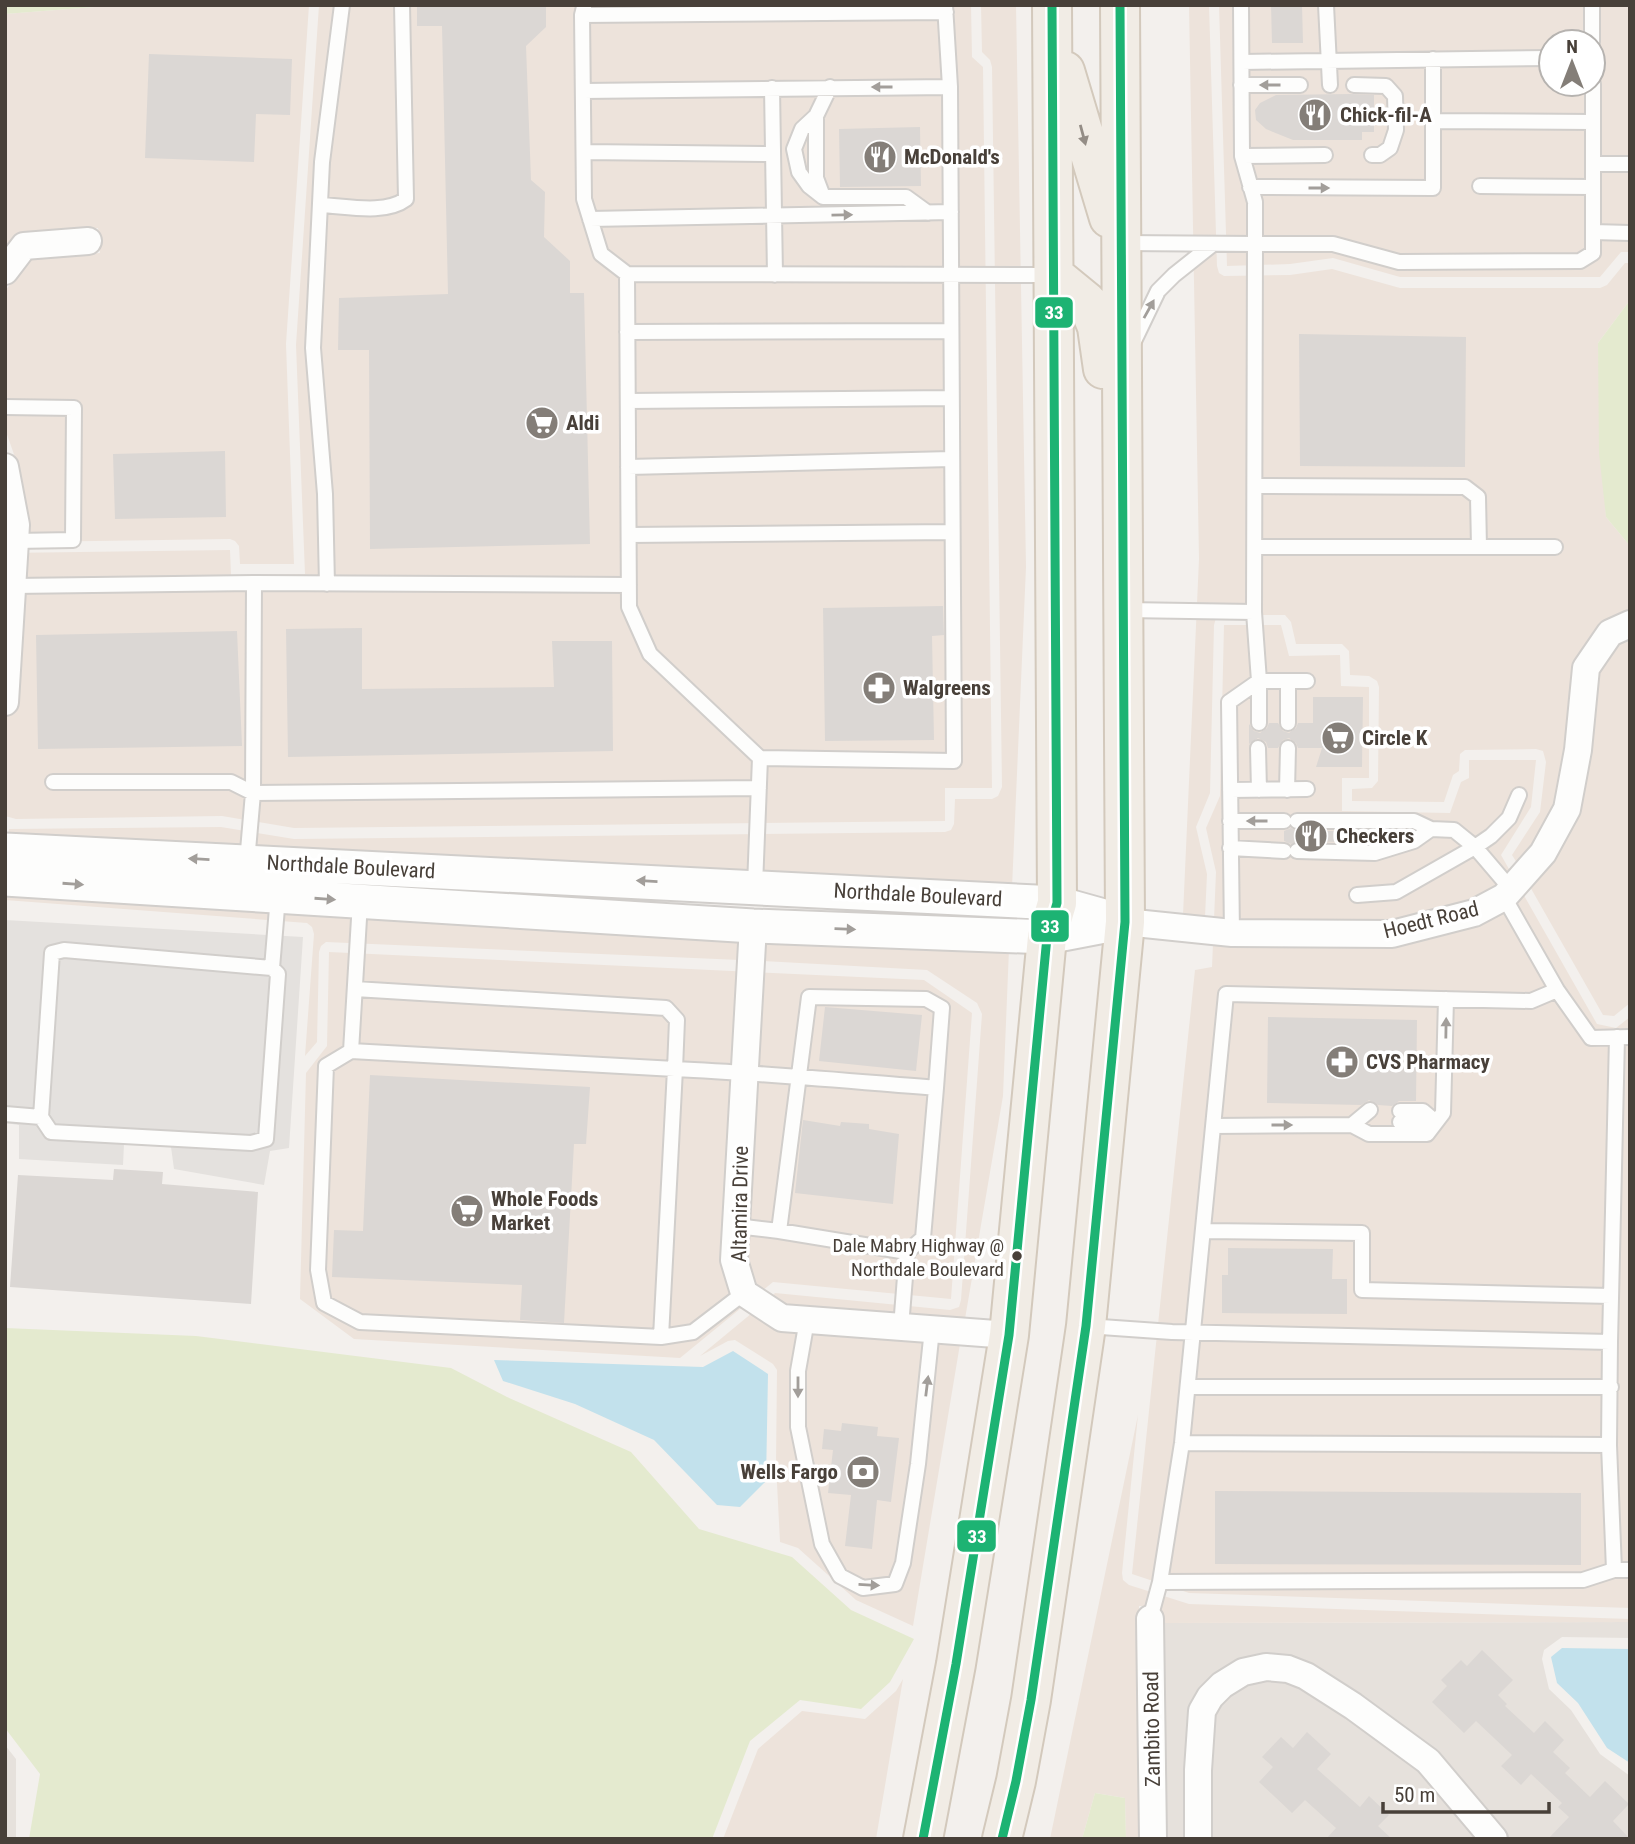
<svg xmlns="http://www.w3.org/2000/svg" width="1635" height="1844" font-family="'Roboto Condensed',sans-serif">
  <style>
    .residential { fill: #e6e1dc }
    .commercial { fill: #ede3db; fill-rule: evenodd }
    .green { fill: #e4eacf }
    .parking { fill: #e4e1de }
    .water { fill: #c2e1ec }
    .building { fill: #dbd7d4 }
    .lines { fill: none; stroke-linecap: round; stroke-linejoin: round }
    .service-casing { stroke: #d1cecb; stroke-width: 18 }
    .minor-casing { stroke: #d1cecb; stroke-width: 30 }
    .tertiary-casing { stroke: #d1cecb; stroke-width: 37 }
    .primary-casing { stroke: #d3c9bc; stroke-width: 42 }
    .service { stroke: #fdfdfc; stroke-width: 14 }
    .minor { stroke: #fdfdfc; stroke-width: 26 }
    .tertiary { stroke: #fdfdfc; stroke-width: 33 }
    .primary { stroke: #f1ece5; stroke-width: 38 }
    .bus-1-casing { stroke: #fff; stroke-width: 14 }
    .bus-1 { stroke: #1db373; stroke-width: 9 }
    .oneway { fill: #a29e9a }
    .oneway2 { fill: #948d86 }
    .bus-dot { fill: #484039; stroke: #fff; stroke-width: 2.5 }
    .labels { text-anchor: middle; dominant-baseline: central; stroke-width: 7; stroke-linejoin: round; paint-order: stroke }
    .bus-label { font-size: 19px; fill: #484039; stroke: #fff; text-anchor: end }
    .poi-label { font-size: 21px; font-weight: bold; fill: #484039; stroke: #fff; text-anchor: start }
    .street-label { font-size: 21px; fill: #484039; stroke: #fff }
    .line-badge { stroke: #fff; stroke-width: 2.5 }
    .badge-label { font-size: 19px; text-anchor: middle; font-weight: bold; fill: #fff }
  </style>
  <rect width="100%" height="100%" fill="#f3f0ed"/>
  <path class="residential" d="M1630,1622V1638L1562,1637L1544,1650L1542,1659L1549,1689L1571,1710L1600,1754L1630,1776V1839H1509L1436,1752L1291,1657L1267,1654L1241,1660L1215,1675L1187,1839H1165L1162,1623Z
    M1267,1680L1285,1682L1302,1688L1347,1717L1421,1771L1478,1839H1210L1209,1770L1213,1716L1218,1705L1229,1695L1247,1685Z
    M5,1745L16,1759V1839H5Z"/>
  <path class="commercial" d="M120,5H309L286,344L294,564H240L239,546L235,541L230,539L27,542L16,460L5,429V291L30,259L100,253L98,228L23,233L5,251V14Z
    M319,5H971L972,57L983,67L992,788H945V821L294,828L222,816L16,819L5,816V553L230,550L231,575L305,574L296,345Z
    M981,5H1016L1026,567L1012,888L8,837L9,829L221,827L294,839L945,832L951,830L954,824L955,799H992L998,796L1002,787L992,67L990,60L982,52Z
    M1189,5H1209L1217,266L1219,273L1224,276L1290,275L1332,269L1400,288H1600L1607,285L1625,263H1630V300L1598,343L1606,517L1630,546V610L1606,621L1567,748L1556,805L1534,844L1517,863L1512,855L1540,812L1546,762L1543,751L1536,749L1465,750L1460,754L1459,771L1453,775L1444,802L1352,801V789L1372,788L1378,781L1379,687L1377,681L1369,676L1350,675L1349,651L1342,644H1296L1291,622L1285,615H1221L1216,618L1214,625L1210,793L1196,827L1207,874L1205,917L1183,915L1199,559Z
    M1219,5H1630V252H1621L1600,277H1400L1333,258L1290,264L1227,266ZM1551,42H1593V84H1551Z
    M1224,625H1281L1289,656L1340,655L1341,686L1369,687V778H1342V811L1450,813L1461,782L1469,778V760H1536L1531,807L1501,855L1597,1024L1616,1028L1630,1017V1608L1189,1593L1132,1574L1195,970L1212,967L1216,872L1206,828L1220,796Z
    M1630,638V1003L1614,1016L1603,1015L1529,885L1597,673L1618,644Z
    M5,893L741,938L740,960L326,942L321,946L319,952L317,1042L305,1056L314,934L312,927L307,923L5,900Z
    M764,939L1009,949L1003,1096L965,1319L785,1305L772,1296L775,1293L950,1310L959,1307L961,1300L982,1014L977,1003L927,970L763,961Z
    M329,952L924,980L972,1013L951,1299L773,1282L680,1358L354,1339L300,1299L306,1073L327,1046Z
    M752,1313L960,1344L913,1626L856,1600L798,1548L780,1542L776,1464L777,1370L773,1364L735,1340L728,1341L700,1356Z
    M1138,1415L1122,1573L1123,1580L1129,1585L1189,1604L1630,1619V1622L1162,1623V1606H1139L1142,1839H1126L1125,1798L1095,1793L1082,1839H1050Z
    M903,1679L876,1839H723L758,1749L802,1711L865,1719L896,1691Z"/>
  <path class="green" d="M5,5H120L5,14Z
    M1630,300V546L1606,517L1599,453L1598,343Z
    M5,1328L196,1336L451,1368L507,1397L631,1452L699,1529L792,1557L851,1610L914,1639L890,1682L861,1709L800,1700L750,1741L712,1839H29L40,1774L5,1728Z
    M1095,1793L1125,1798L1126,1839H1082Z"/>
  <path class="parking" d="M5,920L303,937L289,1148L270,1151L264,1185L174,1169L171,1147L124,1144L123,1165L19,1159V1125L5,1123Z"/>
  <path class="water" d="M733,1351L768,1374L766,1481L740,1507L717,1505L654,1440L575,1404L503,1381L494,1360L703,1367Z
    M1562,1648L1630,1649V1763L1607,1748L1578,1703L1557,1683L1551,1657Z"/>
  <path class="building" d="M417,5H546V27L526,46L531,180L545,192L544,237L570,261V293H584L590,544L370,549L369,350H338L339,298L448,294L442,26H417Z
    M1271,5H1302L1303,43H1272Z
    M149,54L292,59L290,115L256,114L254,162L145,158Z
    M1350,94L1374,95V132H1362V140H1293L1266,129L1256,120L1255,110L1260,103L1276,95Z
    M920,127L921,186L840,187L839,129Z
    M1299,334L1466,337L1465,467L1300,466Z
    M225,451L226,517L115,519L113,454Z
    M943,606L944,635L932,636L934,740L825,741L823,608Z
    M362,628V689L554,687L552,641H612L613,751L288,757L286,629Z
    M237,631L242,746L38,749L36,635Z
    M1313,697H1363L1362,767H1316L1322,748H1298L1296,743L1289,738L1283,740L1278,748H1268L1266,742L1258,738L1249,744V724L1254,731L1260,733L1267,728L1269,723H1278L1283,731L1289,733L1296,728L1298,723H1313Z
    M1291,828L1297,831H1339V842L1297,841L1291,844L1284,841V831Z
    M825,1007L922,1015L916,1071L819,1061Z
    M1268,1017L1417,1020L1416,1101H1399L1392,1106L1378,1105L1369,1100L1361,1105L1267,1103Z
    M370,1075L590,1087L586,1144H574L564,1323L520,1320L522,1285L332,1277L334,1230L363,1231Z
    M803,1120L840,1126L841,1122L869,1124V1129L899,1134L893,1204L795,1193Z
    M114,1169L163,1172L162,1184L258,1192L251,1304L10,1287L18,1175L113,1180Z
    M1228,1248L1333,1249L1332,1279H1347V1314L1222,1313V1275H1228Z
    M842,1423L878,1427L877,1436L899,1438L891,1502L877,1500L872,1549L845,1546L851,1495L828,1493L833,1450L822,1449L824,1429L841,1431Z
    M1215,1491L1581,1493V1565L1215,1564Z
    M1482,1650L1513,1680L1498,1695L1507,1704L1505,1706L1534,1733L1545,1721L1564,1740L1553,1752L1570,1768L1565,1773L1590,1797L1605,1781L1629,1804L1613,1821L1630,1839H1548L1569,1817L1558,1807L1562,1803L1531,1774L1521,1785L1501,1766L1512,1755L1476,1721L1464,1733L1432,1702L1447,1686L1441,1680L1461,1660L1467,1666Z
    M1307,1732L1331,1754L1317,1769L1360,1807L1369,1796L1389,1815L1378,1826L1392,1839H1326L1336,1828L1305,1800L1292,1813L1259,1782L1273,1767L1262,1757L1281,1737L1293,1748Z"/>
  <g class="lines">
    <defs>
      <path id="service" d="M1326,5L1330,85
        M1592,5V42
        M584,7L582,15L584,199L601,254L627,274
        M582,15L946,12
        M1242,62L1551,58
        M1241,85H1300
        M1354,85L1386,86L1395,96L1396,130L1390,148L1380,155H1372
        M830,87L816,116L802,129L794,149L799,172L809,186L823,197H906L928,213
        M772,88L775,275
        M583,91L950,87
        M816,116V178L822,194
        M1433,121L1593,122
        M584,152L773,154
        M1242,156L1325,155
        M1593,164H1630
        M1480,186L1593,187
        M1250,187L1433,188V59
        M321,205C346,206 385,215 406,199L402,5
        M590,219L951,212
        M1593,232L1630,233
        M1122,243L1255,244V202L1242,156L1241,5
        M627,332L951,331
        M1134,341L1158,291L1174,275L1213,244
        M628,401L951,398
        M5,407L74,408L73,540L15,541
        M628,467L951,459
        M1255,486L1465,487L1478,497L1479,547
        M629,535L952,532
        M1255,547H1555
        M254,583L629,585
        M327,584L325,494L313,348L322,162L342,5
        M13,586L254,583L253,793L231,782H53
        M1125,610L1254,612L1259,681L1229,702L1232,933
        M1254,612L1255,244H1333L1399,262L1580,261L1593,253V84
        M1259,723V681H1307
        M1288,723V681
        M1258,748L1259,790
        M760,758L954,761L950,87L945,5
        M1230,790L1307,789
        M1287,790L1288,748
        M1230,821H1284
        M1297,821H1414L1431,829
        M1230,848L1284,851
        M1297,851L1375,853L1414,841L1431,829L1454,830L1475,847L1510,888
        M247,862L253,793L759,788
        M755,886L760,758L650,654L629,607L627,274L1053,275
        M1357,895L1396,892L1475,847L1491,836L1509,818L1519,795
        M1504,897L1557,990L1591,1038L1630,1037
        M360,902L351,1051L326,1066L318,1270L324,1303L360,1322L661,1337
        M64,950L272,968L278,974L266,1139L251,1143L51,1132L41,1117L52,953Z
        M272,968L278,896
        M351,1051L675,1069L677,1020L666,1008L355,989
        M1400,1111H1423L1436,1122
        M5,1114L41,1117
        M1400,1122H1436
        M1352,1125L1370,1110
        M1213,1126L1352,1125L1369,1134H1427L1443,1113L1446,999
        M736,1226L779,1231
        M1204,1231L1362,1233V1290L1611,1296
        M907,1252L923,1238L936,1088
        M744,1293L693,1332L661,1337L675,1069C763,1073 849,1081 936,1088L942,1008L926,999L809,997L779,1231L907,1252L901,1327
        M807,1320L798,1371V1427L822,1544L840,1576L863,1588L895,1584L903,1563L918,1464L932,1329
        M1087,1326L1172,1332L1610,1342L1609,1445L1614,1570H1630
        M1610,1342L1617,1037
        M1188,1387H1611
        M1182,1443L1609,1445
        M1160,1582L1583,1580L1614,1570
        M1150,1619L1160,1582L1182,1443L1226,994L1531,1001L1557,990"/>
      <path id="minor" d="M5,271L24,246L88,241
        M5,467L16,525L5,702
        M1125,922L1232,933L1392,934L1474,913L1504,897L1543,853L1567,809L1578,750L1586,668L1610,633L1630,624
        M753,926L734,1260L744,1293L782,1318L1009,1335
        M1150,1619L1153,1839
        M1198,1839V1770L1202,1711L1210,1697L1222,1685L1243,1672L1266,1667L1288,1669L1306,1676L1353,1706L1428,1761L1494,1839"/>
      <path id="tertiary" d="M5,850L1057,903L1125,922
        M5,879L753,926L1047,937L1120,923"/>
      <path id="primary" d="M1065,71L1109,218
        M1054,275L1087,302L1097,327L1103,369
        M923,1839L956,1664L1009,1335L1047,937L1057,903L1052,5
        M1002,1839L1016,1781L1031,1700L1086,1326L1125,922L1120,5"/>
    </defs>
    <use href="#service" class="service-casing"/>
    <use href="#minor" class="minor-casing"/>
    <use href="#tertiary" class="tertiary-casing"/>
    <use href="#primary" class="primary-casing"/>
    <use href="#service" class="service"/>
    <use href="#minor" class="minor"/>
    <use href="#tertiary" class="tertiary"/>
    <use href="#primary" class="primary"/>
    <defs>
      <path id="bus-1" d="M923,1839L956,1664L1009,1335L1047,937L1057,903L1052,5
        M1002,1839L1016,1781L1031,1700L1086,1326L1125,922L1120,5"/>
    </defs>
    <use href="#bus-1" class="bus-1-casing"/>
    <use href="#bus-1" class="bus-1"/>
  </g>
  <defs><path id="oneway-solid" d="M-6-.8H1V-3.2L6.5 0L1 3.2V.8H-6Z" transform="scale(1.75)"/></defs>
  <g class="oneway">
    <use href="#oneway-solid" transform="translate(1270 85) rotate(180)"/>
    <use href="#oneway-solid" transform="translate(882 87) rotate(180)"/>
    <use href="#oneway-solid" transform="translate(1319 188)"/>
    <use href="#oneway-solid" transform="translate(842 215) rotate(-1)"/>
    <use href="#oneway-solid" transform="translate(1149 309) rotate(-61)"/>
    <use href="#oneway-solid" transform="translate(1257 821) rotate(180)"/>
    <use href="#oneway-solid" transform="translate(199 859) rotate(-177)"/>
    <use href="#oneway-solid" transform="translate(647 881) rotate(-177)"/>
    <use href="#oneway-solid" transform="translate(73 884) rotate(4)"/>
    <use href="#oneway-solid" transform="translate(325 899) rotate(4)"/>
    <use href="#oneway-solid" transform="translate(845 929) rotate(2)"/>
    <use href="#oneway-solid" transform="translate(1446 1028) rotate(-89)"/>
    <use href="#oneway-solid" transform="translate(1282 1125)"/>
    <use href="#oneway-solid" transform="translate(927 1386) rotate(-83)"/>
    <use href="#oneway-solid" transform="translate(798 1387) rotate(90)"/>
    <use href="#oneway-solid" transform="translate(869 1585) rotate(3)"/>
  </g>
  <use class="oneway2" href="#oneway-solid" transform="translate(1083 135) rotate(75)"/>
  <defs>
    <symbol id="restaurant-disc" viewBox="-11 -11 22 22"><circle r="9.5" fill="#847e78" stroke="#fff"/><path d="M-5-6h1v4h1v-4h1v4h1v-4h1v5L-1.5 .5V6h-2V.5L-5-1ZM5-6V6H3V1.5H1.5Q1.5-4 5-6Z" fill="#fff"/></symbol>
    <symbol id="supermarket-disc" viewBox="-11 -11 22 22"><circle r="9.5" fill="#847e78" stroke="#fff"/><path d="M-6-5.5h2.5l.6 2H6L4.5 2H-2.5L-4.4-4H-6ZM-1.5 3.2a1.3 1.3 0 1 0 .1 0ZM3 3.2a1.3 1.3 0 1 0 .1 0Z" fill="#fff"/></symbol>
    <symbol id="pharmacy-disc" viewBox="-11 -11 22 22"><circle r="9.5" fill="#847e78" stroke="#fff"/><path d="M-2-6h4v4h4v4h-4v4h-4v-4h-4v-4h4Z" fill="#fff"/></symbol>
    <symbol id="bank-disc" viewBox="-11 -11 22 22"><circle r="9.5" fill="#847e78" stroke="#fff"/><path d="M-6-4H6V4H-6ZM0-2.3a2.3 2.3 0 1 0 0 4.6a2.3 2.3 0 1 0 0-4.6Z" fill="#fff"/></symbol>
  </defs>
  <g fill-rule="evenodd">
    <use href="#restaurant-disc" x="1296" y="96" width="38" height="38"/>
    <use href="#restaurant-disc" x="861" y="138" width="38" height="38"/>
    <use href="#supermarket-disc" x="523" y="404" width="38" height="38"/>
    <use href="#pharmacy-disc" x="860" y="669" width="38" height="38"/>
    <use href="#supermarket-disc" x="1319" y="719" width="38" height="38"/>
    <use href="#restaurant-disc" x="1292" y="817" width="38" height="38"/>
    <use href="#pharmacy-disc" x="1323" y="1043" width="38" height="38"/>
    <use href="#supermarket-disc" x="448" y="1192" width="38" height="38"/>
    <use href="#bank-disc" x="844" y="1453" width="38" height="38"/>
  </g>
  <circle class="bus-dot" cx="1017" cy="1256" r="6"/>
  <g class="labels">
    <g class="bus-label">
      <text x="1004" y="1245">Dale Mabry Highway @<tspan x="1004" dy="24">Northdale Boulevard</tspan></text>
    </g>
    <g class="poi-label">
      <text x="1340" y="115">Chick-fil-A</text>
      <text x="904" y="157">McDonald's</text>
      <text x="566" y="423">Aldi</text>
      <text x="903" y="688">Walgreens</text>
      <text x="1362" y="738">Circle K</text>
      <text x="1336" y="836">Checkers</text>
      <text x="1366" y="1062">CVS Pharmacy</text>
      <text x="491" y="1199">Whole Foods<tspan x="491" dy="24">Market</tspan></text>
      <text x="838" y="1472" text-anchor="end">Wells Fargo</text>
    </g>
    <g class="street-label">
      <text transform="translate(351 867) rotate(3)">Northdale Boulevard</text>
      <text transform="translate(918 895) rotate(3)">Northdale Boulevard</text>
      <text transform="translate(1431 920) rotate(-14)">Hoedt Road</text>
      <text transform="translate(740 1204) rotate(-89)">Altamira Drive</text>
      <text transform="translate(1152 1729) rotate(-91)">Zambito Road</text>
    </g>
  </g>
  <g class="line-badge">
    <rect x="1034" y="296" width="40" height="33" rx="7" fill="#1db373"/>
    <rect x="1030" y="909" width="40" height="34" rx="7" fill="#1db373"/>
    <rect x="956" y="1519" width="41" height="34" rx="7" fill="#1db373"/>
  </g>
  <g class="badge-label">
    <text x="1054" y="319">33</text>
    <text x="1050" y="933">33</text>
    <text x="977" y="1543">33</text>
  </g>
  <rect width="1635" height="1844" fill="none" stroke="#484039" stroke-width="14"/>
  <g transform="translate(1572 63)"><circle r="33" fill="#ffffff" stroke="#b6b3b0" stroke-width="2"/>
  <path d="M0-5L12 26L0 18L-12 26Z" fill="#847e78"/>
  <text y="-10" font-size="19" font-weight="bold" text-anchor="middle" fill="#484039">N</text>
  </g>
  <path d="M1383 1802v10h166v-10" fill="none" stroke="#484039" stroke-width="3.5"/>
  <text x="1394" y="1802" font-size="21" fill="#484039" stroke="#ffffff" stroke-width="5" paint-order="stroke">50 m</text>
</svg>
